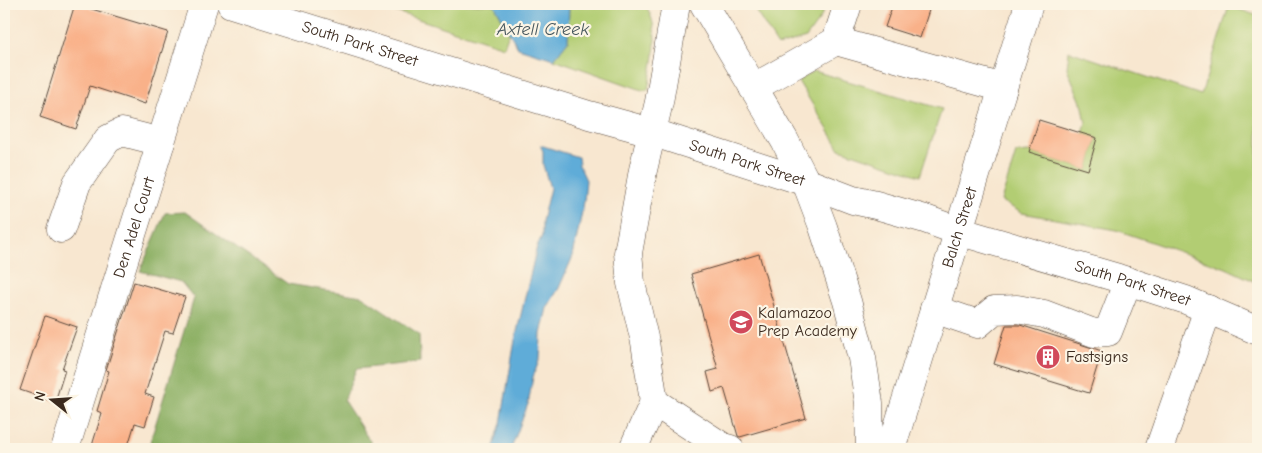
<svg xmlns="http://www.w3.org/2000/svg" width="1262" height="453" font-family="'Comic Neue',sans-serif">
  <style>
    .green { fill: #b2cd73; stroke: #767c48 }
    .forest { fill: #8db065; stroke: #646d42 }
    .water { fill: #5facd8; stroke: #4d6b7b }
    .building { fill: #f9b189 }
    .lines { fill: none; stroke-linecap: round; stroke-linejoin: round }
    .minor-casing { stroke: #574639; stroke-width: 29 }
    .major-casing { stroke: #574639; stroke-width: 29 }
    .minor { stroke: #fff; stroke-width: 28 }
    .major { stroke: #fff; stroke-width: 28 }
    .labels { text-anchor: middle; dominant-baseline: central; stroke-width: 4.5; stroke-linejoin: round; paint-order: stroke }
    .street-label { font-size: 16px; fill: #3b2a1e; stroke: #fcf5e5 }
    .poi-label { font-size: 16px; fill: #3b2a1e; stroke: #fcf5e5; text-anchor: start }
    .water-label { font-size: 18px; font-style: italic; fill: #48585f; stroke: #fcf5e5 }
  </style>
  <rect width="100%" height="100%" fill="#fcf5e5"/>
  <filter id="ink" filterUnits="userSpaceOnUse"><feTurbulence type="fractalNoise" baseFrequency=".02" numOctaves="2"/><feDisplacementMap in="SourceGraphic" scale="10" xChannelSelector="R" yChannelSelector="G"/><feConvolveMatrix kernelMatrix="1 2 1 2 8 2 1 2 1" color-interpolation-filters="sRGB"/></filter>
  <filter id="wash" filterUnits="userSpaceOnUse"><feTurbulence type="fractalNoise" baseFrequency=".0096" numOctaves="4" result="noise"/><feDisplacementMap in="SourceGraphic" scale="20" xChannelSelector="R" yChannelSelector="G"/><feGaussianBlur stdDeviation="1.12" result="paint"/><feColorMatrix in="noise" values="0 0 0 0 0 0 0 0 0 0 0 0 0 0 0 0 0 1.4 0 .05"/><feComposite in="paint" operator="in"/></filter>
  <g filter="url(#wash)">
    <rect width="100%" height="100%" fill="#f8e7d0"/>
    <path class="green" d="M372,4H494L509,32L504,47Z
      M569,4H645C662,32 653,60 648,90H642L554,59L568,41Z
      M751,4H825L821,17L806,38L778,46Z
      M1229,6L1258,16V283L1226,268L1117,230L1022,213L1001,201L1016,153L1029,152L1088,170L1097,138L1083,134L1086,123L1083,107L1067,68L1069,51L1201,95Z
      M814,71L942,109L920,176L840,149L798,81Z"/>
    <path class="forest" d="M185,212L288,284L362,296L419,334L420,362L356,369L344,401L375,449H148L194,298L181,282L140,271L165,213Z"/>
    <path class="water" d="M494,4H569L568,41L554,59L518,48Z
      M540,145L578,157L579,165L586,180L584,202L573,256L559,288L547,308L541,334L540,358L533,377L528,404L511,449H493L501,423L515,340L537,246L542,236V221L550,188L543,165V151Z"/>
    <g id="blocks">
      <path class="building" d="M75,4L168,32L145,104L90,86L76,129L40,117Z
        M893,4H931L920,38L885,27Z
        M1039,120L1097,138L1088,170L1029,152Z
        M759,254L806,418L740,437L738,436L724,388L712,392L707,372L718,369L691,274Z
        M134,282L185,297L173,333L165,331L145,394L154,397L145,426L135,423L127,449H91L102,413L97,411L109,371L106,370Z
        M45,316L77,327L62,369L65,370L55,402L20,390Z
        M1006,325H1020L1102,351L1089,393L994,364Z"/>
    </g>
  </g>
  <g filter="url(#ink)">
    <use href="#blocks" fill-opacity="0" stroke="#574639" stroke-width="1"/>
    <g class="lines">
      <defs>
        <g id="minor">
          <path d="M676,4L659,102L643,170L628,253L631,283L645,342L654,402L723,447L730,449"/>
          <path d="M704,4L785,141L806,182L823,227L847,301L862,358L869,403L870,449"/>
          <path d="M836,41L1003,88"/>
          <path d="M753,88L836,41L848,4"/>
          <path d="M61,229L77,183L108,139L122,132L161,142"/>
          <path d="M934,309L978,324L994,310L1017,309L1044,314L1094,333L1108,332L1128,281"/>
          <path id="s1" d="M65,449L204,4"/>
          <path d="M633,449L654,402"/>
          <path id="s2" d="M891,449L1029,4"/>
          <path d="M1159,449L1208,309"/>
        </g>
        <g id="major">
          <path id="s3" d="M231,4L589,115L651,132L806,182L853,200L876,205L925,219L958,231L1118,278L1186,300L1258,331"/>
        </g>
      </defs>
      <use href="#minor" class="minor-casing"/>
      <use href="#major" class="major-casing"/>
      <use href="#minor" class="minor"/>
      <use href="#major" class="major"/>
    </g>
  </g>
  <defs>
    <symbol id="school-disc" viewBox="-11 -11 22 22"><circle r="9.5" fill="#d1495b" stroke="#fcf5e5"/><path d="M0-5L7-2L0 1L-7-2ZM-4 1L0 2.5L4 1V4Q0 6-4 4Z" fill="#fff"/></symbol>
    <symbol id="building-disc" viewBox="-11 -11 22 22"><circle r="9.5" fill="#d1495b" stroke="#fcf5e5"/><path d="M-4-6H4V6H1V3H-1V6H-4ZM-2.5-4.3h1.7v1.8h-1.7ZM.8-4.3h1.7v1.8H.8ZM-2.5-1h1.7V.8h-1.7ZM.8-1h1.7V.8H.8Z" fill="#fff"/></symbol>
  </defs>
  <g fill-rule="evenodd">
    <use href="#school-disc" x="727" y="308" width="28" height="28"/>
    <use href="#building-disc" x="1034" y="343" width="28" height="28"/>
  </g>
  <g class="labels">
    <g class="street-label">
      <text stroke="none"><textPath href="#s3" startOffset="135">South Park Street</textPath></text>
      <text stroke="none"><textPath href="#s3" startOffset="540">South Park Street</textPath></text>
      <text stroke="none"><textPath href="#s2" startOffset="232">Balch Street</textPath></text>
      <text stroke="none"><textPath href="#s1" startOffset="232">Den Adel Court</textPath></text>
      <text stroke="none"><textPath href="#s3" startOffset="944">South Park Street</textPath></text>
    </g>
    <g class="poi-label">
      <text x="758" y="313">Kalamazoo<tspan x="758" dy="18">Prep Academy</tspan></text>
      <text x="1066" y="357">Fastsigns</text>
    </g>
    <g class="water-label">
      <text x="543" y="29">Axtell Creek</text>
    </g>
  </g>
  <rect width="1262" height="453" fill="none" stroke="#fcf5e5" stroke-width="20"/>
  <g transform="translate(52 400) rotate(287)" stroke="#fcf5e5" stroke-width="4" paint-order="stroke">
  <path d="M0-4L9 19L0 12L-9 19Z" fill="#3b2a1e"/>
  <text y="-8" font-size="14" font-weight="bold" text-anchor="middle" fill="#3b2a1e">N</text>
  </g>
</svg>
